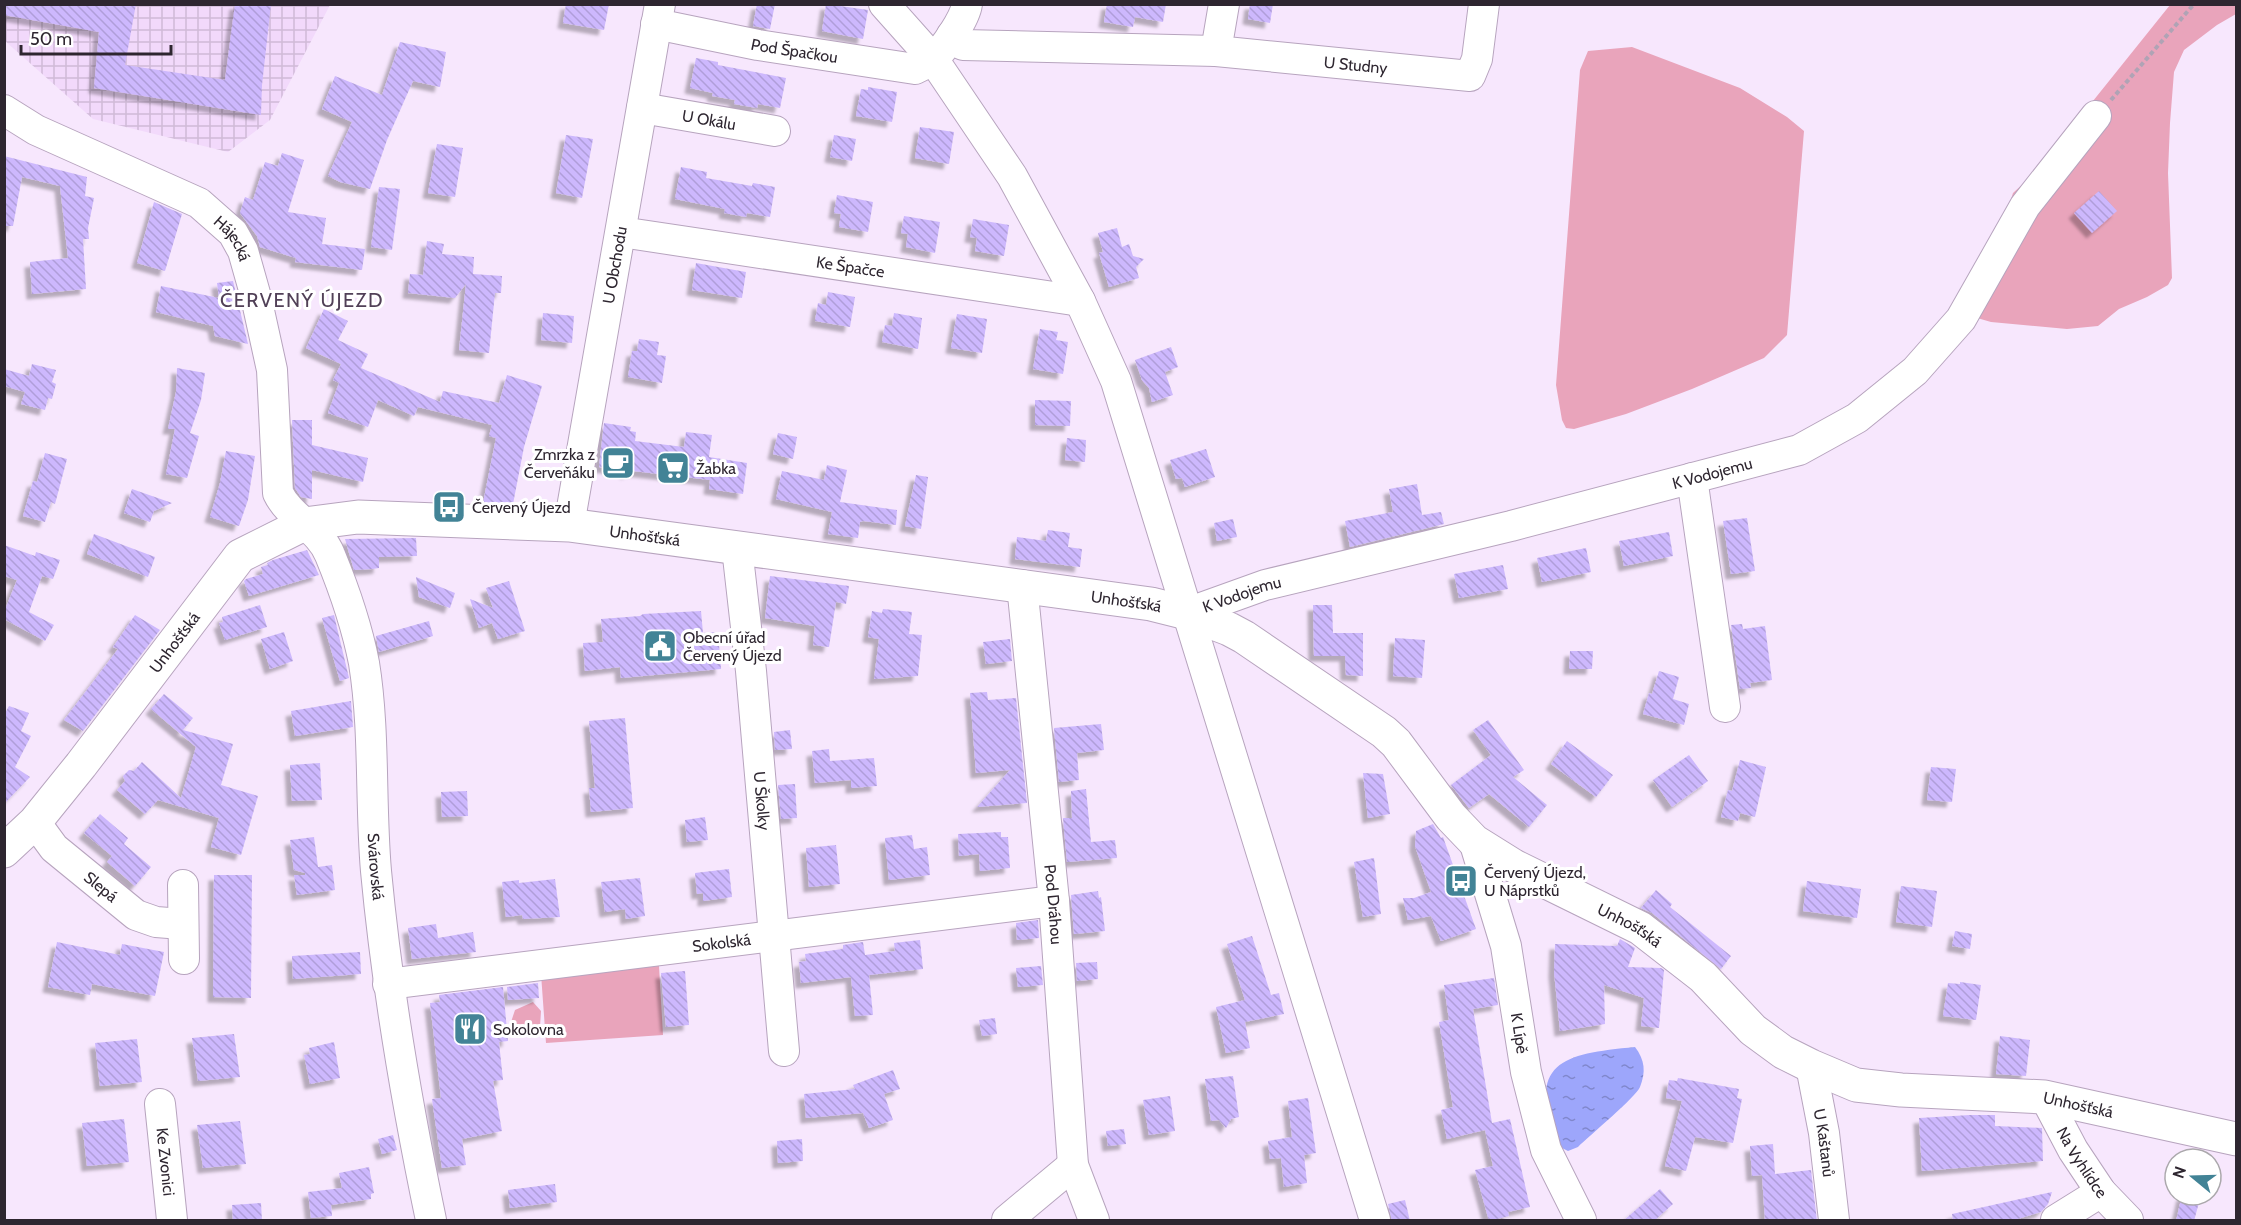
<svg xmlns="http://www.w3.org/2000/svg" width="2241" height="1225" font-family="Cabin,sans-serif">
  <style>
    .industrial { fill: url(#industrial-grid) }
    .green { fill: #e9a4bb }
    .water { fill: url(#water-ripples) }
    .building { fill: url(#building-back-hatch); filter: url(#shadow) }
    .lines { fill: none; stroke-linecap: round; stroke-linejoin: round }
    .minor-casing { stroke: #b7a4be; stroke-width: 32 }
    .major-casing { stroke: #b7a4be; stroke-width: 35 }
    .path { stroke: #b0a3b5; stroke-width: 4; stroke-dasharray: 4.5 3; stroke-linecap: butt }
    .minor { stroke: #fff; stroke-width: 30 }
    .major { stroke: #fff; stroke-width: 33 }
    .labels { text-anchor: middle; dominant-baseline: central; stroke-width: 6; stroke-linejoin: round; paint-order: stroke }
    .street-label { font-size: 16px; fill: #2e2630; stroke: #fff }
    .poi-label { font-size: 16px; fill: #2e2630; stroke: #fff; text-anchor: start }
    .quarter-label { font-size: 20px; letter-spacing: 1.5px; fill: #514057; stroke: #fff }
  </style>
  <defs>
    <pattern id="industrial-grid" width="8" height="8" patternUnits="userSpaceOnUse" patternTransform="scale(1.5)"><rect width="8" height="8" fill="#f2d9fb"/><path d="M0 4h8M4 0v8" fill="none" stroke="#d0bad7"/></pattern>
    <pattern id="water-ripples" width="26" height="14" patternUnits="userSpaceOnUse" patternTransform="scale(1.5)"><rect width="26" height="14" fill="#9da6fb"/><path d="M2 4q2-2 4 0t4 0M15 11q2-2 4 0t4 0" fill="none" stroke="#8087cc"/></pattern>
    <pattern id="building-back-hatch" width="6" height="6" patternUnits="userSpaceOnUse" patternTransform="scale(1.5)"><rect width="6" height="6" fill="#cdb8fd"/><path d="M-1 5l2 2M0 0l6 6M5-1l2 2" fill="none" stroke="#b09ed9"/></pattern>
    <filter id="shadow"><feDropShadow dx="-5.5" dy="5.5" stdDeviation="1.5" flood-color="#0004"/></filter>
  </defs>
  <rect width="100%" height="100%" fill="#f7e7fd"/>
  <path class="industrial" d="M5,5H330L270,120L228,152L93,119L5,41Z"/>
  <path class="green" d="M2170,5H2236V14L2217,25L2184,50L2174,72L2170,123L2168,173L2172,278L2168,285L2147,297L2119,309L2098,326L2067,329L1991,322L1953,311L2003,225L2013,193L2036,172Z
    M1632,47L1740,88L1787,117L1804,131L1787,335L1764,358L1692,389L1626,414L1574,429L1566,428L1562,420L1556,385L1580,70L1588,51Z
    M659,966L663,1035L546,1043L541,974Z
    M533,1002L541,1011L540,1027L535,1036H521L509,1028L515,1010Z"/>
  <path class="water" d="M1635,1047C1645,1060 1646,1072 1640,1087C1636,1097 1589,1136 1578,1147L1568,1151L1556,1145C1527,1062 1561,1054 1635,1047Z"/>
  <path class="building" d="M4,4H136L125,65L225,80L235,4H271L262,85L261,115L94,88L99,32L4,15Z
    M566,4H609L604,30L563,23Z
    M757,4H775L770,29L753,26Z
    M826,4L868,10L863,39L822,31Z
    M1107,4H1166L1163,22L1135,17L1133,27L1104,22Z
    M1250,4H1273L1270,23L1248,19Z
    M400,42L446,52L440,87L413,81L387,140L370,189L340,182L328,176L352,122L322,109L335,76L382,95Z
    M696,58L718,62V65L786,78L780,108L758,104L757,108L734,104L735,100L712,96L713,93L690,88Z
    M868,87L897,92L892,122L856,116L861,89L868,90Z
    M920,127L954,132L949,164L915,158Z
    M566,135L593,139L582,198L556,193Z
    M834,135L856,139L852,161L830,157Z
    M437,144L463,148L455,197L428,193Z
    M282,153L304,160L288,212L326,218L322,244L365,249L362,270L295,262L296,258L260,247L257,236L240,213L245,197L253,200L265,162L278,166Z
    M4,156L87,177L85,196L94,198L88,228L89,239H83L86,289L32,294L30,262L68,258L60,186L22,177L13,226H4Z
    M681,167L707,172L706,178L752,186L753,183L775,187L770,217L747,213L746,217L724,213L725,209L675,199Z
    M379,187L400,189L392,250L371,247Z
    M2099,191L2117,211L2092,233L2074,213Z
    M837,195L873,202L868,232L839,227L841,214L834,213Z
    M154,202L182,214L165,271L137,263Z
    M904,216L940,222L935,253L906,247L908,234L901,233Z
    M973,219L1009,225L1004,256L975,251L977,238L970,237Z
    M1117,228L1122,247L1129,244L1133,256L1144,259L1136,267L1139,278L1109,287L1099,253L1103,252L1098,233Z
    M427,241L444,244L442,254L474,257L473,274L502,276L501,293H495L489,353L459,350L466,284L455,298L408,293L410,274L423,275Z
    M696,263L746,272L742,298L692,290Z
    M233,281L248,344L215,336L213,326L156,312L161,286L219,298L217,283Z
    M828,292L855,297L850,327L815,321L818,303L826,305Z
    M324,309L348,321L338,340L368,354L361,368L440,402L443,391L499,403L507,375L542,386L524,447L513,504L483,503L496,438L489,436L492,425L418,407L414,416L378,400L368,427L328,413L339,383L333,380L341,364L306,348Z
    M543,313L574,316L572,343L541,340Z
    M894,313L922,318L918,349L882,342L885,325L892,326Z
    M957,314L987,319L982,353L951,348Z
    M1040,329L1058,332L1056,340L1068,342L1063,374L1033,369Z
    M639,339L659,342L657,355L666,356L662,383L628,377L632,351H637Z
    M1171,347L1178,367L1165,372L1173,395L1152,402L1149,388L1142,380L1135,360Z
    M32,364L56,370L52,382L56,384L52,399L48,398L45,410L21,404L25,392L4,386V369L29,376Z
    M177,368L205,373L201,400L190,433L199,436L187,478L166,474L175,429H168L176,392Z
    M1035,400L1071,401L1070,426L1035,425Z
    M292,420H312V445L368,458L363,482L312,470V499L301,497L295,488Z
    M604,423L631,427L630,431L636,432L635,441L684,447L686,432L712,435L709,457L747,463L743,494L709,489L710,480L633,471L626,474L624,470L599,467Z
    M778,433L797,437L793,459L773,454Z
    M1067,438L1086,440L1085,462L1065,460Z
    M1206,449L1215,477L1185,487L1182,478L1176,479L1170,460Z
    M226,451L255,456L248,500L239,526L210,517L220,483Z
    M45,453L67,459L55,504L51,502L45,522L23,516L33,481L37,482Z
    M827,465L847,470L840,502L897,510L896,525L863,521L860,522L858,538L828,534L832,512L776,499L782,471L824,480Z
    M916,475L928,477L921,529L905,526Z
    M1417,484L1422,515L1441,512L1444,524L1350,547L1345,521L1393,512L1389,489Z
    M132,489L172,503L154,511L150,522L124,513Z
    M1747,518L1755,571L1731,574L1723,521Z
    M1233,519L1237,537L1217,541L1214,523Z
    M1048,530L1070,533L1068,547L1082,549L1080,567L1015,559L1017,537L1046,541Z
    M1669,532L1673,556L1624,566L1619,541Z
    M94,534L155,557L148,577L87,554Z
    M416,538L417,556L379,557V568L372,569L354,570L345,539Z
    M4,545L35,556L36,552L60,560L53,579L42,576L29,612L54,625L45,641L4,619V612L17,580L4,576Z
    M1586,548L1591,572L1542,582L1537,558Z
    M307,550L319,575L249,596L244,581L246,579L263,574L261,567L268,565L267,563L273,560Z
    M1503,565L1508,589L1459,598L1454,574Z
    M770,576L849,586L846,604L836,602L829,647L813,645L815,626L765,618Z
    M416,577L455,593L450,608L419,597Z
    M509,581L525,631L498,639L492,623L479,628L470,599L493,608L486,588Z
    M260,605L267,627L225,640L219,623L223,622L222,617Z
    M1313,605H1332L1333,633H1363V676L1346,675L1345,656H1314Z
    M883,609L912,612L909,634L922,635L918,676L874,679L879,639L868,637L872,611L882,613Z
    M701,611L703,633L718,632L721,669L621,678L620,667L585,671L583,643L603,642L601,619L640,616L643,614Z
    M135,615L160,630L83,731L64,720L118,649L113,647Z
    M334,615L349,678L340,681L322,618Z
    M429,621L433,636L379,652L376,636Z
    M1742,624L1743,629L1765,626L1772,680L1750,683L1751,688L1740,689L1731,625Z
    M284,632L293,661L270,669L261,639Z
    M1395,638L1425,640L1422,678L1393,676Z
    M1010,639L1012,661L986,664L983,642Z
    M1570,651H1593L1592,669H1569Z
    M1659,671L1679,677L1673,699L1689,704L1684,725L1643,714L1649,693L1652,694Z
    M987,692L988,700L1016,698L1027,803L977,807L1010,770L976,773L970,693Z
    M164,694L193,718L183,730L233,744L221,785L258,796L241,855L211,847L219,818L158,800L145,814L117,790L125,781L123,776L129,770L134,771L142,762L181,798L196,747L151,709Z
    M351,701L353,727L295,736L291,711Z
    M9,706L29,713L21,731L31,736L15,767L30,777L4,804V715Z
    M625,718L633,808L591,812L589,788H595L589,721Z
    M1488,720L1524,770L1513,777L1547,805L1529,827L1489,794L1469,808L1451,785L1491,755L1473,730Z
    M1101,724L1104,750L1077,753L1079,780L1059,782L1054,728Z
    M790,730L792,749L775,750L774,732Z
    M1567,741L1613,775L1596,797L1551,764Z
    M829,749L830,761L874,758L877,786L851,788V780L815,783L812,751Z
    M1689,755L1708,781L1672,807L1653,780Z
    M1740,760L1766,767L1755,817L1740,813L1738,821L1721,817L1728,790L1732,791Z
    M320,763L322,800L292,801L290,765Z
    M1931,767L1956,769L1952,802L1927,800Z
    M1363,773L1383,774L1390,814L1368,818Z
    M795,784L797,818L781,819L778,785Z
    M1086,789L1091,842L1115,840L1117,858L1067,862L1063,818H1072L1071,791Z
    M467,791L468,816L442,817L441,792Z
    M100,814L128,838L124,844L151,867L135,886L107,862L112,856L84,833Z
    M705,817L708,840L687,842L685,820Z
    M1433,824L1441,838L1443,837L1476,929L1441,941L1431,916L1408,920L1403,898H1414L1431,892L1415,846L1416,831Z
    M1001,832V837H1008L1010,868L980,871L979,854L959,856L958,834Z
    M912,835L914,849L927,847L930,875L889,880L885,838Z
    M314,837L318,867L332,865L335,890L297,895L294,875H305V873L294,870L290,840Z
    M836,845L840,884L809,887L806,848Z
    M1374,858L1381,914L1363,917L1354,862Z
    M729,869L732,897L703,901V893L697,894L695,873Z
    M214,875H252L251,998L213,997Z
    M640,878L645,916L626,919L625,909L605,912L601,882Z
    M555,879L560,917L523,919L522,915L506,917L502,882L519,880V883Z
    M1807,881L1861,889L1857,918L1803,911Z
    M1901,886L1937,891L1932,927L1896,922Z
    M1656,890L1672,904L1670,907L1731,956L1721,969L1652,913L1641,908Z
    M1098,891L1099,898L1101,897L1105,931L1074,934L1071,895Z
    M1038,920L1039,938L1017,940L1016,923Z
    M436,924L438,938L473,932L476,952L412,959L408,928Z
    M1955,931L1972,934L1970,949L1952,946Z
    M1252,936L1271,995L1279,993L1284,1014L1245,1022L1250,1048L1226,1053L1216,1007L1245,1000L1227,944Z
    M1620,939L1635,948L1628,967L1661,968L1664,970L1659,1028L1641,1026L1644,998L1604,985L1605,1024L1560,1031L1554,972L1555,944L1617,946Z
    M920,940L923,969L869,975L873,1015L855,1016L851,977L801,983L799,962L806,961L805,954L843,949V945L863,942L865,955L895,951L894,943Z
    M57,942L120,955L122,944L164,952L155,996L92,984L90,995L48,987Z
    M360,952L361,974L293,979L292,956Z
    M1097,962L1098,979L1077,981L1076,963Z
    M1041,966L1043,985L1018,987L1016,968Z
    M685,971L689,1025L666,1027L661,973Z
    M1494,978L1498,1005L1473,1009L1492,1123L1510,1119L1530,1207L1508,1212L1509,1216L1489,1221L1475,1170L1493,1166L1485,1130L1447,1139L1441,1110L1453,1107L1439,1022L1449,1020L1444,985Z
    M1960,982L1981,985L1976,1020L1943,1016L1948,983L1960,984Z
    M538,983L539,998L508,1000L507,987Z
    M503,987L508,1041L499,1042L503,1080L493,1081L502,1131L462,1139L466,1165L442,1168L432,1099L441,1098L430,1003L440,1002L439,995Z
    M995,1018L997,1034L982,1036L979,1020Z
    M234,1034L240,1077L198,1081L192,1038Z
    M2000,1036L2030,1040L2026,1076L1996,1074Z
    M137,1039L142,1082L100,1086L95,1043Z
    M334,1042L340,1078L310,1084L304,1055L310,1054L309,1048Z
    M893,1070L900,1089L884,1094L893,1120L869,1128L863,1113L806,1118L804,1094L855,1089L853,1085Z
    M1233,1076L1239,1117L1231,1119L1226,1128L1219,1120L1211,1121L1205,1079Z
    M1678,1078L1739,1089L1737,1098L1742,1099L1733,1143L1695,1137L1686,1171L1665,1166L1682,1101L1666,1098L1669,1080L1677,1081Z
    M1170,1096L1175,1131L1149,1135L1143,1100Z
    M1308,1098L1316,1153L1304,1155L1307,1183L1284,1187L1281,1158L1270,1159L1268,1141L1292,1137L1288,1101Z
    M1970,1115H1995V1126L2042,1128L2043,1161L1922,1171L1919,1118Z
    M124,1119L129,1162L87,1166L82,1123Z
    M240,1121L246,1164L203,1168L197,1125Z
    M1124,1129L1126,1144L1108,1146L1106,1131Z
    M393,1135L397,1150L382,1154L378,1139Z
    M802,1139L803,1161L778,1163L777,1141Z
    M1773,1144L1775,1174L1811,1170L1817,1221H1765L1762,1175L1752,1176L1750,1146Z
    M369,1167L374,1193L371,1194V1199L331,1205L332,1216L311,1218L308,1192L342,1188L339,1173Z
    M555,1184L557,1202L510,1208L508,1190Z
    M1660,1189L1673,1204L1654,1221H1623Z
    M2052,1192L2048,1204L2041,1212L2011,1221H1953L1952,1214Z
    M2182,1195H2201L2194,1221H2176Z
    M1405,1200L1410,1221H1392L1388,1204Z
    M261,1203L262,1221H233L232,1205Z"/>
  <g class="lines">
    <defs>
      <g id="minor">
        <path d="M884,4L933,59L1012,176L1080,301L1116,381L1375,1220"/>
        <path id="s1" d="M1224,4L1216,51L1470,76L1477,59L1484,4"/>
        <path id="s2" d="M656,24L758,45L915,69C921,66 928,63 933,59C944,49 965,19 967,4"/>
        <path d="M952,35L963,45L1216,51"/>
        <path id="s3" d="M642,108L775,131"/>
        <path id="s4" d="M4,110L36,130L199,203L233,233L243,251L256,297L272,370L278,493C290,518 320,529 330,555C344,589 357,627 364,663C375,731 370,802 376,871C387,989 407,1105 431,1220"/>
        <path id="s5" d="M621,232L1080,301"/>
        <path d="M1692,478L1725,707"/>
        <path id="s6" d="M569,525L660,4"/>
        <path id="s7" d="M737,548L751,671L784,1051"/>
        <path id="s8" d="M1022,585L1054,901L1073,1165L1094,1220"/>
        <path id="s9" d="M1187,613L1265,585L1511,526L1799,450L1857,418L1915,371L1961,319L2025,206L2096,116"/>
        <path id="s10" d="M35,822L54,848L136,915L156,922L182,924"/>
        <path id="s11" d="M1474,841L1506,946L1526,1072L1546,1150L1581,1220"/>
        <path d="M183,885L184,959"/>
        <path id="s12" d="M388,984L1054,901"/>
        <path id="s13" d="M1811,1066L1824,1133L1834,1220"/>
        <path id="s14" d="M2045,1097L2073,1150L2101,1192L2128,1220"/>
        <path id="s15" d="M160,1104L172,1220"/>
        <path d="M1007,1220L1073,1165"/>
        <path d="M2056,1220L2101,1192"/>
      </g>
      <g id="major">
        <path id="s16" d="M4,851L35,822L81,765L240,556L304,524L358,517L569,525L1151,604L1187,613L1229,629L1244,637L1384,732L1396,743L1451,817L1474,841L1514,866L1640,928L1703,977L1753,1030L1783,1052L1811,1066L1856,1085L1901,1090L2045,1097L2236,1139"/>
      </g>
    </defs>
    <use href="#minor" class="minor-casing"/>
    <use href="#major" class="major-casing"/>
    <path class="path" d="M2111,100L2194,4"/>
    <use href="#minor" class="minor"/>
    <use href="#major" class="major"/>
  </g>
  <defs>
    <symbol id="cafe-square" viewBox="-11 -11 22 22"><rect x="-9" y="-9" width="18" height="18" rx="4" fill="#428396" stroke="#fff"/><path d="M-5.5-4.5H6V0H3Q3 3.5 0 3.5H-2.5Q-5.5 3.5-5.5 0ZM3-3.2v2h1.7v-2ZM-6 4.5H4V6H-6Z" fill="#fff"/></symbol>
    <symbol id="supermarket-square" viewBox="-11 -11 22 22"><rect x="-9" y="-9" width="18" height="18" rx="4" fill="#428396" stroke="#fff"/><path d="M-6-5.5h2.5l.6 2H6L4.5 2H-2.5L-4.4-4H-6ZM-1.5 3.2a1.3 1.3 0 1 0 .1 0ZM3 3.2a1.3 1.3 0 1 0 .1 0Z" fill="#fff"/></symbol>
    <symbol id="bus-square" viewBox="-11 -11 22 22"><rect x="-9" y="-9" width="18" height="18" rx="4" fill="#428396" stroke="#fff"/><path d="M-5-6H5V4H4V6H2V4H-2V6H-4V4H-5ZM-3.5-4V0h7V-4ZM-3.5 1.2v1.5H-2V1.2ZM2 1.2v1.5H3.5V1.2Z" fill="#fff"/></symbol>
    <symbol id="civic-square" viewBox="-11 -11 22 22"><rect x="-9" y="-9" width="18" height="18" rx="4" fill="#428396" stroke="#fff"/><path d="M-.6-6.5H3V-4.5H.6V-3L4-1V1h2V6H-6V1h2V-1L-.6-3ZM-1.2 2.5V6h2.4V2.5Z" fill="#fff"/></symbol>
    <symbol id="restaurant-square" viewBox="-11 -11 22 22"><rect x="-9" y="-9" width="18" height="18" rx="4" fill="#428396" stroke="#fff"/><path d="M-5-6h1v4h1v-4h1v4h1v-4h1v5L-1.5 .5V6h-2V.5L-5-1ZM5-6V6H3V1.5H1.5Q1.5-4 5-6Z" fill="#fff"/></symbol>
  </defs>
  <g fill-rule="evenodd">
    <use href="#cafe-square" x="599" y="444" width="38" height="38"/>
    <use href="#supermarket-square" x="654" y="449" width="38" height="38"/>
    <use href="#bus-square" x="430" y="488" width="38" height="38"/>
    <use href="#civic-square" x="641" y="627" width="38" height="38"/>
    <use href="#bus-square" x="1442" y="862" width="38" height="38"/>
    <use href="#restaurant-square" x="451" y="1010" width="38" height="38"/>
  </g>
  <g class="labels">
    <g class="street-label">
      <text stroke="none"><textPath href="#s2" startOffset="141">Pod Špačkou</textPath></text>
      <text stroke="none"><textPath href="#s1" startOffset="188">U Studny</textPath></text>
      <text stroke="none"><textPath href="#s3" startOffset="68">U Okálu</textPath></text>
      <text stroke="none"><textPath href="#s4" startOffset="266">Hájecká</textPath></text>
      <text stroke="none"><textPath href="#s6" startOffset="264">U Obchodu</textPath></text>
      <text stroke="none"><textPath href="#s5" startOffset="232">Ke Špačce</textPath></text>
      <text stroke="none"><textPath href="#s9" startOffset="544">K Vodojemu</textPath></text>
      <text stroke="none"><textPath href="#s16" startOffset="792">Unhošťská</textPath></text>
      <text stroke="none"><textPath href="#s9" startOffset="58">K Vodojemu</textPath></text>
      <text stroke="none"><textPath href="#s16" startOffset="1278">Unhošťská</textPath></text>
      <text stroke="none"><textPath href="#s16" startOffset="270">Unhošťská</textPath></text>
      <text stroke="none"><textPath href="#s7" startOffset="254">U Školky</textPath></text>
      <text stroke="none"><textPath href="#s4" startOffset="927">Svárovská</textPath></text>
      <text stroke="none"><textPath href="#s10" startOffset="93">Slepá</textPath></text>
      <text stroke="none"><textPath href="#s8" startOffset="321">Pod Dráhou</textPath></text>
      <text stroke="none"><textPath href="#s16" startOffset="1890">Unhošťská</textPath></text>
      <text stroke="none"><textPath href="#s12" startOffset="336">Sokolská</textPath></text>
      <text stroke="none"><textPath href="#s11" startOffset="198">K Lípě</textPath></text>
      <text stroke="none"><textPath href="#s16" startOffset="2394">Unhošťská</textPath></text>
      <text stroke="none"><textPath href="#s13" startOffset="78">U Kaštanů</textPath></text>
      <text stroke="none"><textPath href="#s14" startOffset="75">Na Vyhlídce</textPath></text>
      <text stroke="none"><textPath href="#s15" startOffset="58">Ke Zvonici</textPath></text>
    </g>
    <g class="poi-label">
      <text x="595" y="454" text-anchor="end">Zmrzka z<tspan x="595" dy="18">Červeňáku</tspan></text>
      <text x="696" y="468">Žabka</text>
      <text x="472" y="507">Červený Újezd</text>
      <text x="683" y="637">Obecní úřad<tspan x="683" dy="18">Červený Újezd</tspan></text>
      <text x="1484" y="872">Červený Újezd,<tspan x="1484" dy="18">U Náprstků</tspan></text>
      <text x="493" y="1029">Sokolovna</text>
    </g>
    <g class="quarter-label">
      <text x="302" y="300">ČERVENÝ ÚJEZD</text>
    </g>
  </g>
  <rect width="2241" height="1225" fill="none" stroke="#2e2630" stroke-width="12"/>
  <g transform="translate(2193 1177) rotate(289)"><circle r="28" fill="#ffffff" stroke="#aba8ac" stroke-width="1.5"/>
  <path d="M0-4.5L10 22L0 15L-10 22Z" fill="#428396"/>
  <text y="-9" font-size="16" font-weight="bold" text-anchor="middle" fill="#2e2630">N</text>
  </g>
  <path d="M21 45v9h150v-9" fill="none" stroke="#2e2630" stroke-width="3"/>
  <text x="30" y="45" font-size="18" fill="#2e2630" stroke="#ffffff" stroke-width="4.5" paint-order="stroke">50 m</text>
</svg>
